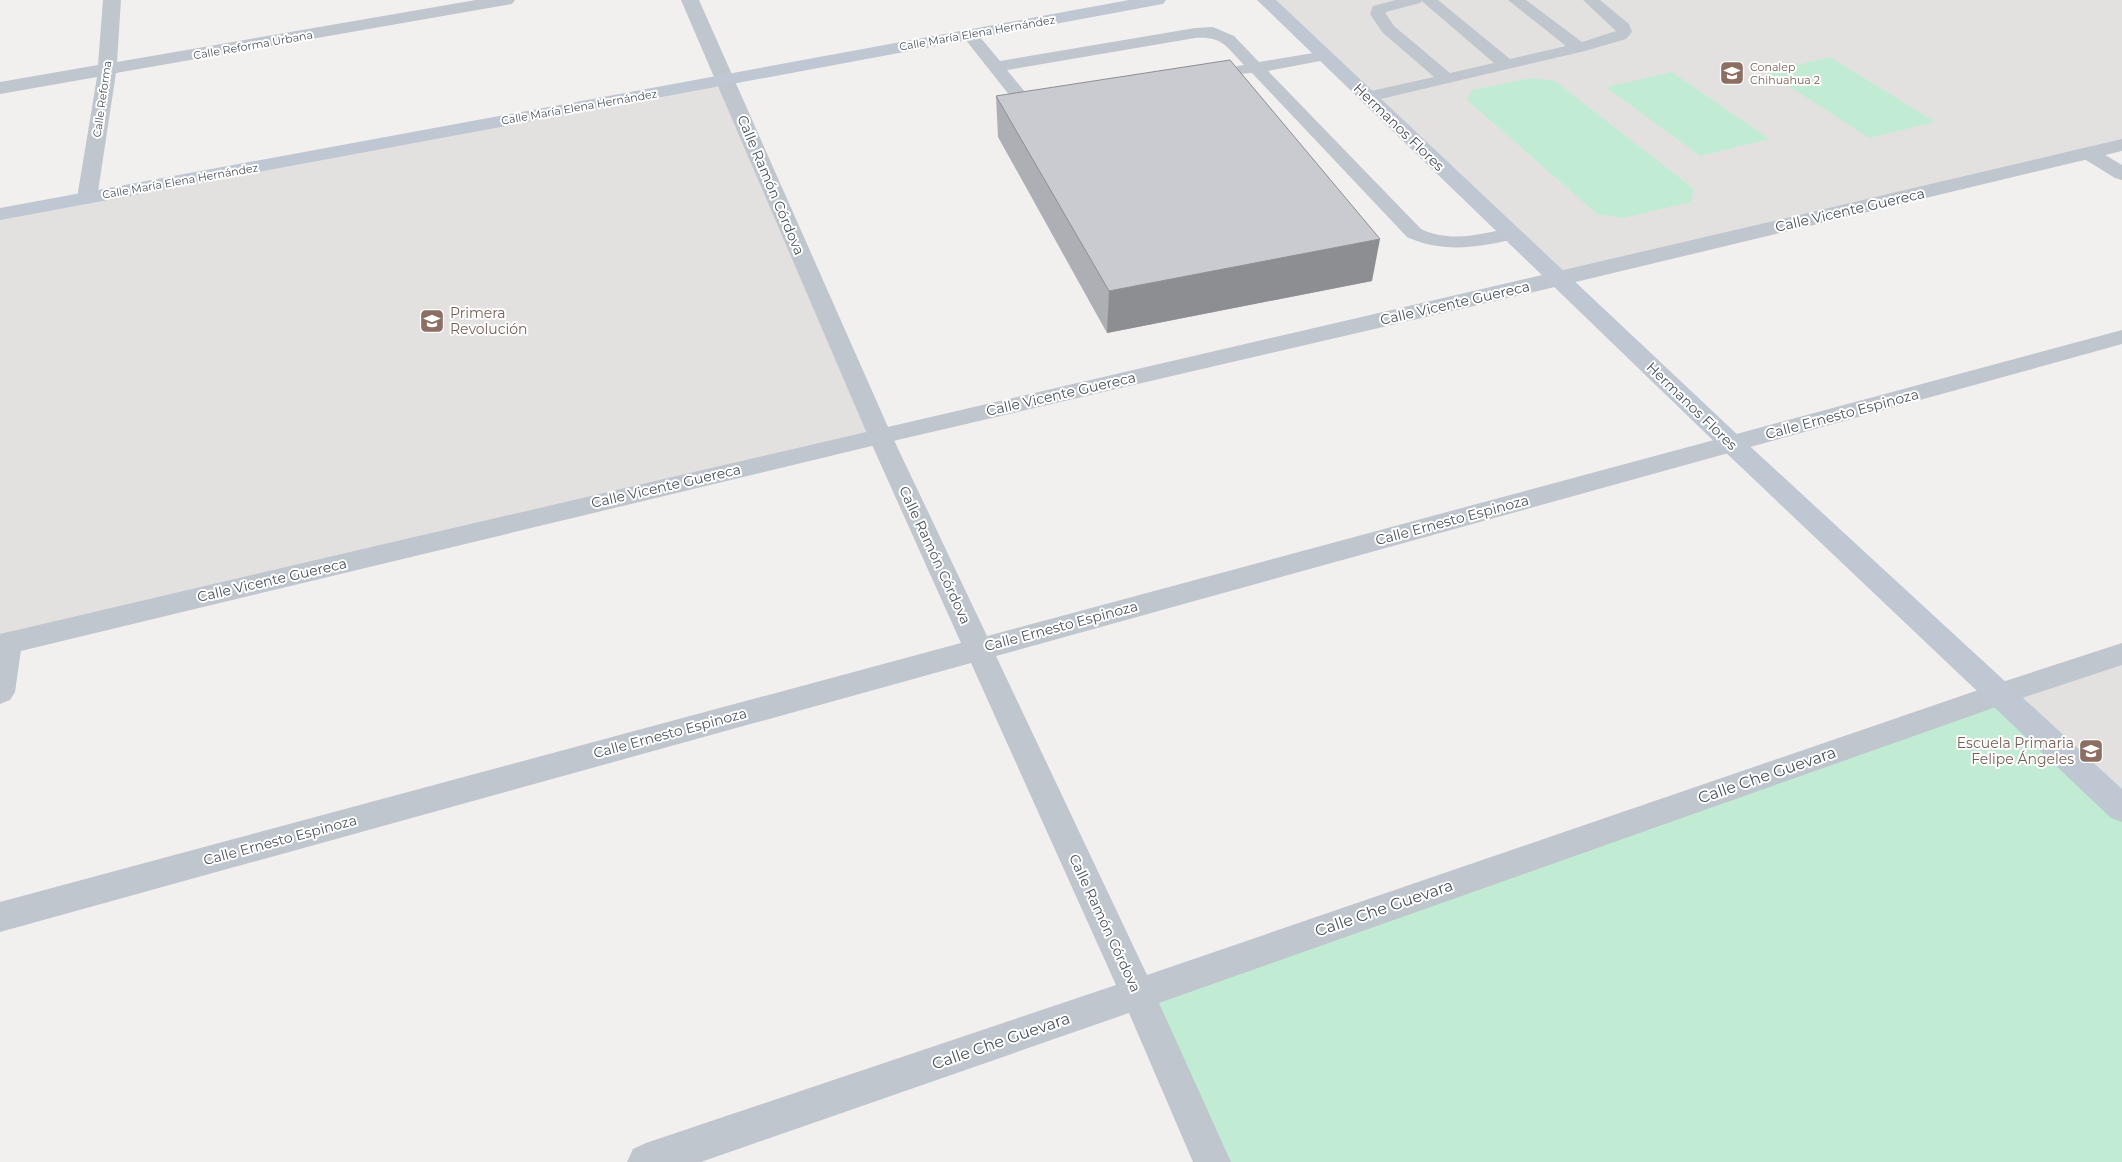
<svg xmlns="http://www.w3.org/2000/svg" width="2122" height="1162" font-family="Montserrat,sans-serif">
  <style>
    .education { fill: #e3e1e0 }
    .green { fill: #c1ecd3 }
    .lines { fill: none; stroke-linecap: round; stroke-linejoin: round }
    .service { fill: #bfc6cd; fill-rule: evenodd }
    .minor { fill: #bfc6cd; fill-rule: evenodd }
    .tertiary { fill: #bfc6cd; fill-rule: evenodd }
    .secondary { fill: #bec7d2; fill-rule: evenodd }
    .wall { fill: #aeafb4 }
    .shaded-wall { fill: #8d8e92 }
    .building { fill: #cacbd1; stroke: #8d8e92 }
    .labels { text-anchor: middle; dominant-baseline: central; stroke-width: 4; stroke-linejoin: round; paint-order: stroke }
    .far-street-label { font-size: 11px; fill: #49525b; stroke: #fff }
    .far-education-label { font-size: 11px; fill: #785e54; stroke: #fff; text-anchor: start }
    .street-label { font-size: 14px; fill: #49525b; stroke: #fff }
    .education-label { font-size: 14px; fill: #785e54; stroke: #fff; text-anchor: start }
    .near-street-label { font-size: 16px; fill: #49525b; stroke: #fff }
  </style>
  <rect width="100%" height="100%" fill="#f2efef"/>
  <path class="education" d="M1266,0H2122V145L1559,279Z
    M726,80L880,436L0,645V214Z
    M2122,654V809L2000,694Z"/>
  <path class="green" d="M1830,57L1935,122L1869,138L1767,72Z
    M1672,72L1769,139L1700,156L1606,87Z
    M1531,78L1555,81L1694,189L1691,202L1623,218L1597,214L1467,100L1472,90Z
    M2000,694L2122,809V1162H1215L1138,994Z"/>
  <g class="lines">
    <path class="service" d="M1396,0H1438L1510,59L1566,46L1508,0H1526L1582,42L1616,31L1583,0H1600L1629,24L1632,32L1626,39L1585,51L1368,102L1362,101L1359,97L1362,93L1434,77L1382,32L1370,14L1373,6ZM1422,1L1424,3L1494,63L1450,73L1394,26L1386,14V12L1420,3Z
      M1213,27L1234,36L1259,62L1325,51L1331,53L1333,56L1331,59L1268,71L1421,229C1444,240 1467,237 1491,232C1501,230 1509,228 1519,230L1522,234L1519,238C1481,247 1443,254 1407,237L1252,73L1237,74L1235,70L1237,66L1244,65C1226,46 1222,36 1195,38L1007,70L1030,98L1052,101L1055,105L1052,109C1040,112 1029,111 1018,106L961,34L963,31H975L1000,61L1195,28Z"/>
    <path class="minor" d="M103,0H121L117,62L476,0H515L512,4L506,5L116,73L97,198L94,202L87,204L80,202L77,198L97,77L0,94V82L98,65Z
      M681,0H699L892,436L987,636L2122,330V344L996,656L1147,975L1990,686L2122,643V665L2010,702L1159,1003L1231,1162H1193L1129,1013L701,1162H627L633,1149L646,1143L1116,985L971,663L0,932V902L961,643L868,436Z
      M2088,147L2095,149L2122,165V180L2115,178L2081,157L2078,153L2081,149Z
      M8,632L18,635L22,643L15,692L10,700L0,704V635Z"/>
    <path class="tertiary" d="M2122,139V151L1559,286L880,444L0,656V634C707,468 1415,306 2122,139Z"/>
    <path class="secondary" d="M1129,0H1166L1163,4L1157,5L0,220V208Z
      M1257,0H1276L1741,438L2122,789V822L2111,818L1723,450Z"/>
  </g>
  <path class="wall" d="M996,96L1372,281L1107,333L998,137Z"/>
  <path class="shaded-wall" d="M1380,239L1372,281L1107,333L1109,291Z"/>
  <path class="building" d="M1230,60L1380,239L1109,291L996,96Z"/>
  <defs>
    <symbol id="school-square" viewBox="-11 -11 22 22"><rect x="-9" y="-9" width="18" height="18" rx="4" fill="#8d6e63" stroke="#fff"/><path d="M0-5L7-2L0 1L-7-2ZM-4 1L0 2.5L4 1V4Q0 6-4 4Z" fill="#fff"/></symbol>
  </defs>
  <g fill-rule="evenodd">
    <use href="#school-square" x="1718" y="59" width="28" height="28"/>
    <use href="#school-square" x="418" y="307" width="28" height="28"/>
    <use href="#school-square" x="2077" y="737" width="28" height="28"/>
  </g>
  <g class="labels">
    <g class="far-street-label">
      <text transform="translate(977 33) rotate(-10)">Calle María Elena Hernández</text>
      <text transform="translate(253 45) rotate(-10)">Calle Reforma Urbana</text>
      <text transform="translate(102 99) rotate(-82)">Calle Reforma</text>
      <text transform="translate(579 107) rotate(-10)">Calle María Elena Hernández</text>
      <text transform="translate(180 181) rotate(-10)">Calle María Elena Hernández</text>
    </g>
    <g class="far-education-label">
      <text x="1750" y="67">Conalep<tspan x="1750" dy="13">Chihuahua 2</tspan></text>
    </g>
    <g class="street-label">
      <text transform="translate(1399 127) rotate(44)">Hermanos Flores</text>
      <text transform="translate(771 185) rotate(67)">Calle Ramón Córdova</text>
      <text transform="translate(1850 210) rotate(-13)">Calle Vicente Guereca</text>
      <text transform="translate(1455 303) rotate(-13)">Calle Vicente Guereca</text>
      <text transform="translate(1061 394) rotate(-13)">Calle Vicente Guereca</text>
      <text transform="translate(1692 406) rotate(44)">Hermanos Flores</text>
      <text transform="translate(1842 414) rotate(-15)">Calle Ernesto Espinoza</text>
      <text transform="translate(666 486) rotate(-13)">Calle Vicente Guereca</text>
      <text transform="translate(1452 520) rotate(-15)">Calle Ernesto Espinoza</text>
      <text transform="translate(935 555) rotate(65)">Calle Ramón Córdova</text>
      <text transform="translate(272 580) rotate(-13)">Calle Vicente Guereca</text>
      <text transform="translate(1061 626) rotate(-15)">Calle Ernesto Espinoza</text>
      <text transform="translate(670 733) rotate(-15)">Calle Ernesto Espinoza</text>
      <text transform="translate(280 840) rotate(-15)">Calle Ernesto Espinoza</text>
      <text transform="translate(1105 923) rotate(65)">Calle Ramón Córdova</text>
    </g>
    <g class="education-label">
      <text x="450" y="313">Primera<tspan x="450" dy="16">Revolución</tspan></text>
      <text x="2074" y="743" text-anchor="end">Escuela Primaria<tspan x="2074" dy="16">Felipe Ángeles</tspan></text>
    </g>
    <g class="near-street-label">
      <text transform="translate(1767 775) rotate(-19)">Calle Che Guevara</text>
      <text transform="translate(1384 908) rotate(-19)">Calle Che Guevara</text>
      <text transform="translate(1001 1041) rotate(-19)">Calle Che Guevara</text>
    </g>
  </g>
</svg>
